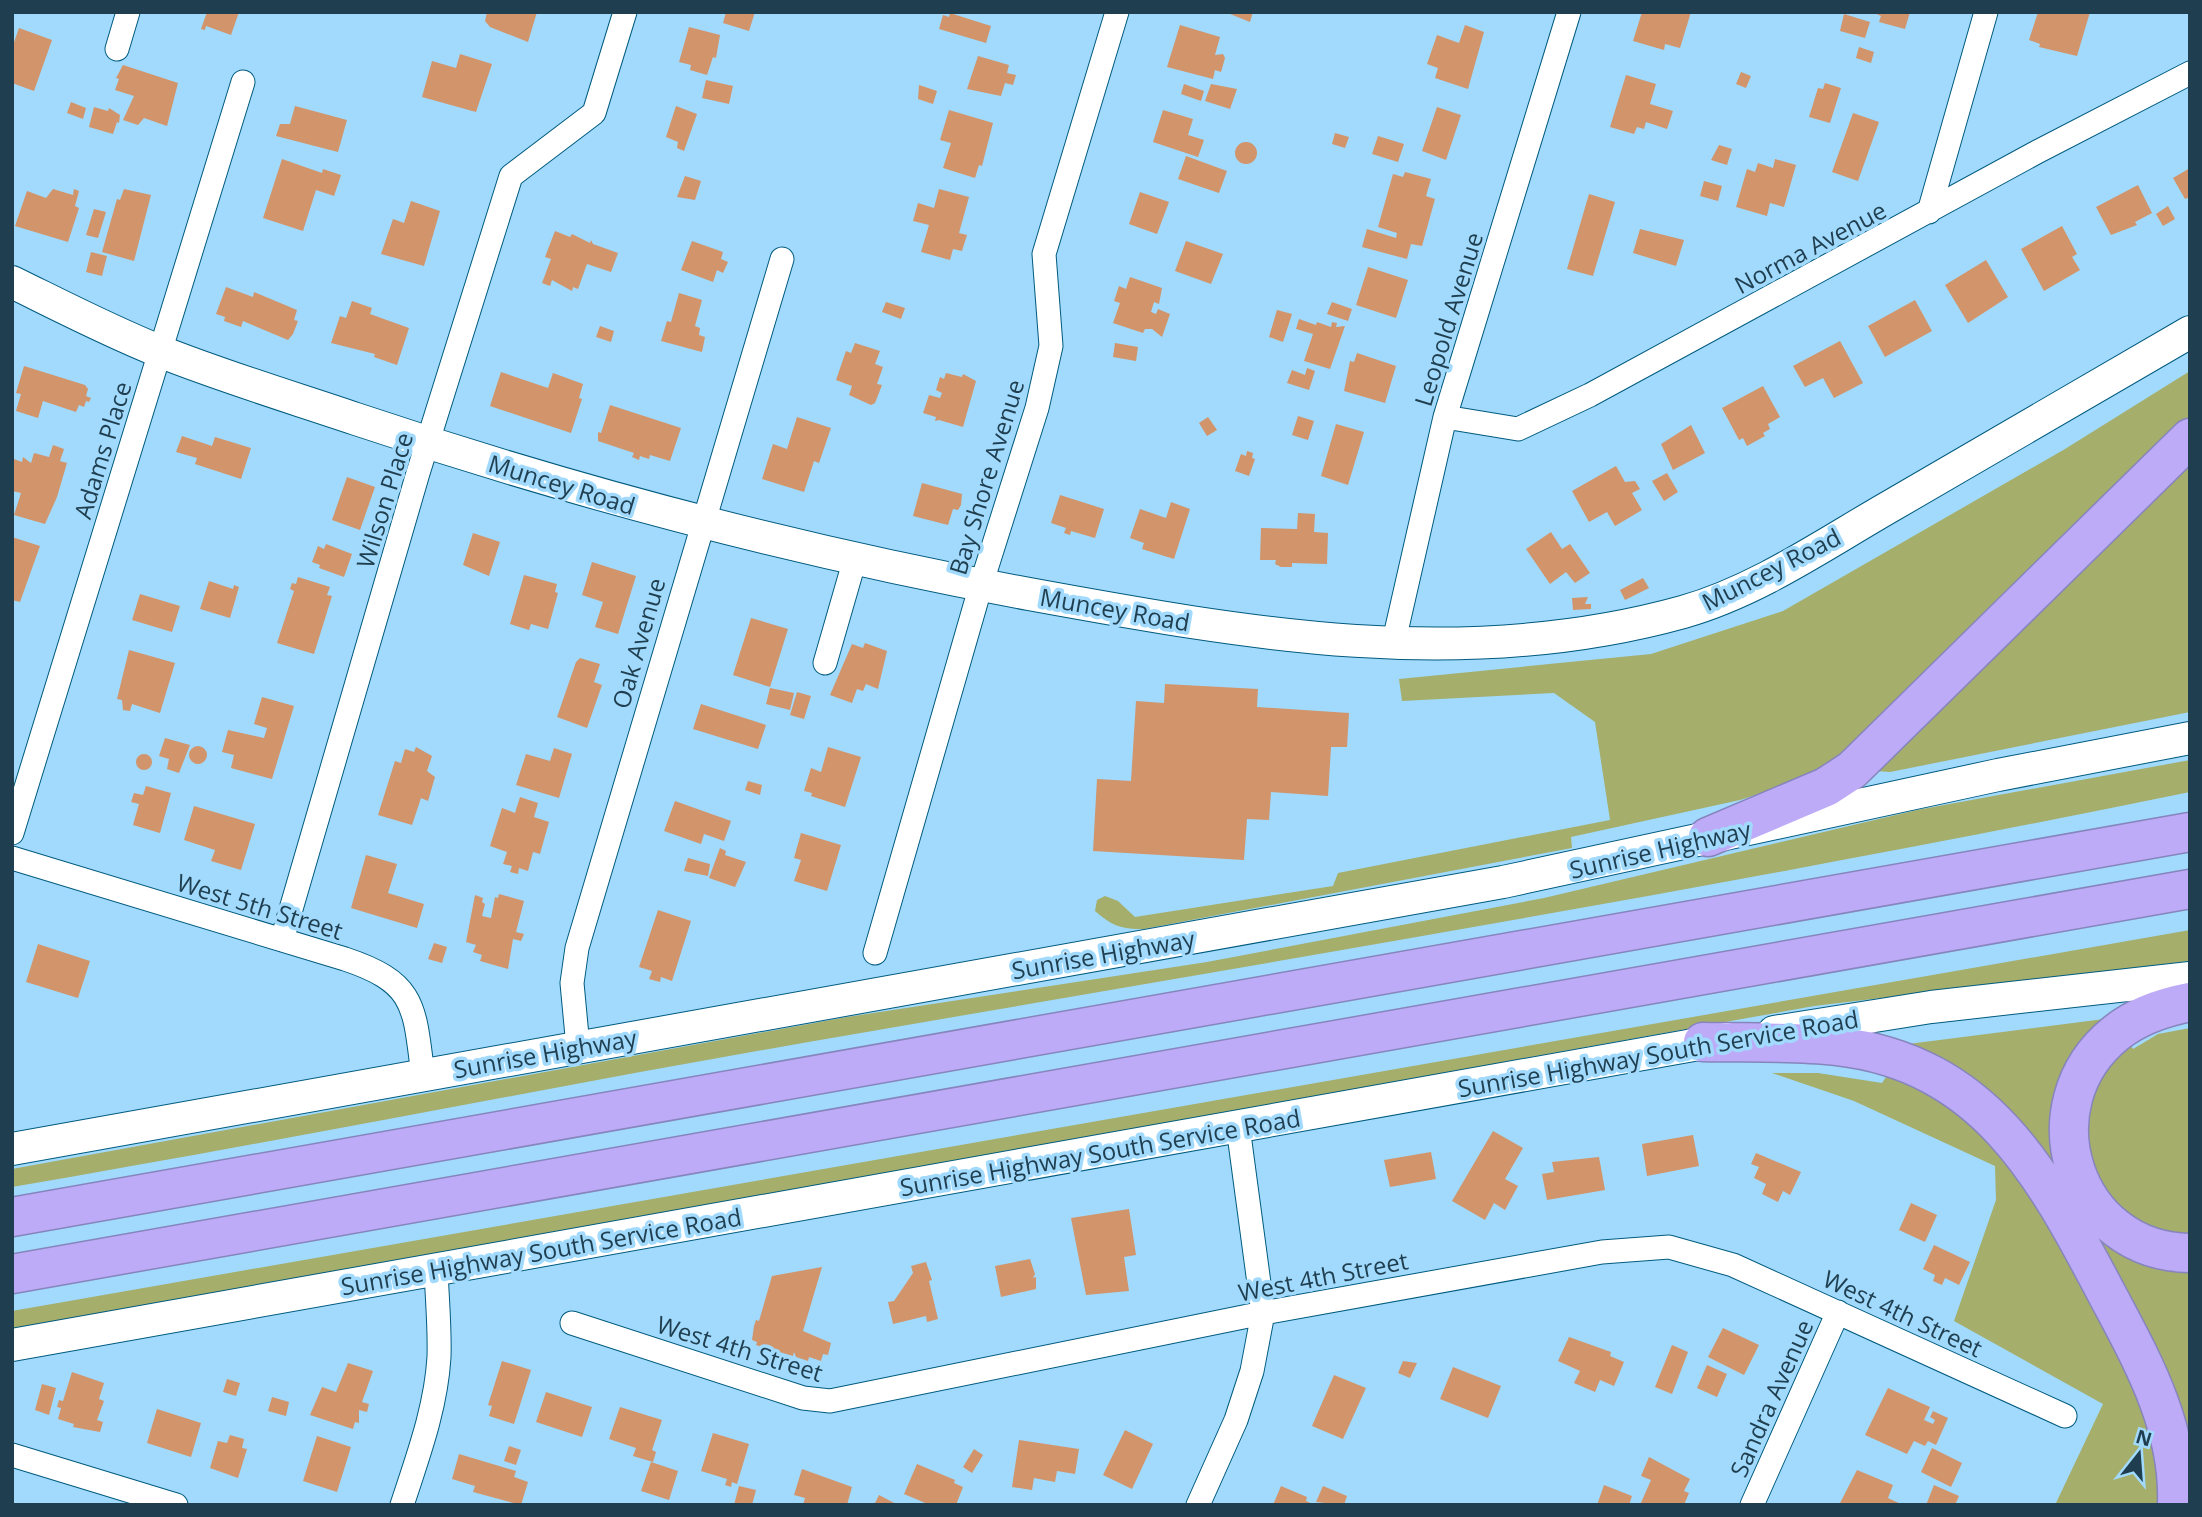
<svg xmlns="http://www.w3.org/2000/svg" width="2202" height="1517" font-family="'Open Sans',sans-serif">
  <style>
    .green { fill: #a5ae6a }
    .building { fill: #d2946a }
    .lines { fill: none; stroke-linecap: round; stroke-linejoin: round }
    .street-casing { stroke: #005b7f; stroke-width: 25 }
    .secondary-casing { stroke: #005b7f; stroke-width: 34 }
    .highway-casing { stroke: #8685bd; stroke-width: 41 }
    .street { stroke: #fff; stroke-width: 23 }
    .secondary { stroke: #fff; stroke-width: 32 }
    .highway { stroke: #bdabf8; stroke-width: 38 }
    .labels { text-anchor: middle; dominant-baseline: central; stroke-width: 7; stroke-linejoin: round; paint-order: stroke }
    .street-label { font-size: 24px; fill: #1f3e4f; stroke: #a1dafc }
  </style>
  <rect width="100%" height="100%" fill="#a1dafc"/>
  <path class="green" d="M2190,371V432L1823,773L1740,800L1571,837L1572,848L1144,929C1122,930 1111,925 1095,911L1097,900L1105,896L1118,901L1135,917L1333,886L1338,873L1610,820L1595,722L1554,693L1402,701L1399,679L1651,654L1783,611L2065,449Z
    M2190,455V712L1890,772L1876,771Z
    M2190,760V792C1747,883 1300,957 855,1034C574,1082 294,1139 12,1187V1169L847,1017L1207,962L1544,898L1917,810Z
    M2190,930V961L1814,1006L12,1331V1311Z
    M2120,1017L2089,1049L2067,1186L2190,1270V1505L2058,1186L1908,1044Z
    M2190,1028V1243L2127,1226L2094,1188L2082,1108L2101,1069L2128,1041L2133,1049L2158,1034Z
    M1772,1073H1818L1882,1083L1888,1074L1959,1107L2034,1183L2133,1371L2164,1459L2166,1505H2055L2103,1404L1954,1321L1996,1200L1995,1166L1854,1101Z"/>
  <path class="building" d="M207,12H239L231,35L206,26L205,30L201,29Z
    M487,12H537L528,42L490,27L485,21Z
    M726,12H755L749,31L723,23Z
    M1225,12H1253L1250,22Z
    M1642,12H1691L1680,48L1665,44L1664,50L1633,41Z
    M1872,12H1910L1905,29L1879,22L1881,16Z
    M2038,12H2090L2077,56L2039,47L2040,44L2029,40Z
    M950,13L991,26L986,43L939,29L943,15L949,17Z
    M1844,14L1870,22L1865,38L1840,31Z
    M1180,25L1220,37L1215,55L1223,54L1225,58L1221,72L1215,70L1213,79L1167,67Z
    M1465,25L1484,32L1468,89L1435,78L1438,68L1427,64L1437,35L1459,43Z
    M689,27L720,35L716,58L713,57L707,75L690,70L691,65L679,62Z
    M19,28L52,40L34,91L12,83V48Z
    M1859,47L1874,52L1871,63L1856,58Z
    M460,54L492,64L476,112L422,97L432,61L456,68Z
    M978,56L1009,65L1007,73L1016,75L1013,85L1005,83L1001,96L967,89Z
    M123,65L178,83L167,126L144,118L138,125L123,120L134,96L115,90L119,79L116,78Z
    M1741,72L1751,76L1746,88L1736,84Z
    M1626,75L1656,84L1650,104L1673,111L1667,129L1646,122L1644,129L1637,127L1634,134L1610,127Z
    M706,80L733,86L729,104L702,98Z
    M1825,83L1841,88L1830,123L1809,117L1818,88L1823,89Z
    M1184,84L1204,91L1201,101L1181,94Z
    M1211,84L1237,89L1230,109L1205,101Z
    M919,85L937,91L933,104L918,99Z
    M71,102L86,108L83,119L67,113Z
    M295,106L347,120L338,152L276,136L280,124H290Z
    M676,106L697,114L684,151L677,148L678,142L666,137Z
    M94,107L108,111L109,108L120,115L119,123L117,122L113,134L89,127Z
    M1437,107L1461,115L1446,160L1422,151Z
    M949,110L993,123L982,166L979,165L975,178L943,168L951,143L940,140Z
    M1163,110L1193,119L1188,135L1204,140L1198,157L1153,142Z
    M1853,113L1879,122L1858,181L1832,172Z
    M1335,133L1349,137L1345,148L1332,144Z
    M1378,136L1404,144L1398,162L1372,154Z
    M1235 153a11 11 0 1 1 22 0a11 11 0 1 1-22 0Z
    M1719,145L1732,149L1727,165L1711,160Z
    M1186,156L1227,171L1219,193L1178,179Z
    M282,159L322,173L323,169L341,175L334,196L316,190L303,231L263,218Z
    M1775,159L1796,165L1784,207L1770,203L1767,216L1736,207L1747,169L1755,172L1758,163L1773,168Z
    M2190,168V197L2185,199L2173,178Z
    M1405,172L1431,179L1426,196L1435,199L1422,246L1411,244L1407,259L1362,247L1367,229L1396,238L1397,233L1378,227L1393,174L1403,177Z
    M685,176L701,181L695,200L677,197Z
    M1704,181L1722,186L1718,201L1700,196Z
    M2138,185L2152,213L2135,222L2137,225L2111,235L2096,207Z
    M53,189L73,195L74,189L79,191L75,206L79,208L68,242L15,226L27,191L46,198Z
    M124,189L151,195L134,261L102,252L117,199L120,200Z
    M939,189L969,197L959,233L967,235L962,251L953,249L950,260L921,252L929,225L913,221L918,203L934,208Z
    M1140,192L1169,202L1157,234L1129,224Z
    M1589,194L1615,202L1593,276L1567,269Z
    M411,201L440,211L424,266L381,254L393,219L404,223Z
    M2168,206L2175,219L2163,226L2156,214Z
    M94,209L106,212L98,238L86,235Z
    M2062,226L2077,254L2072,257L2080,270L2044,291L2021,249Z
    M1640,229L1684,240L1676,266L1633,253Z
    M555,231L570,237L572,234L590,243L591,240L593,244L618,253L611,272L587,264L578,289L573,287L572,291L552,280L550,286L542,283L551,259L545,257Z
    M692,241L723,252L721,259L728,262L723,273L717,270L713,282L681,270Z
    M1186,241L1223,254L1211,284L1175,271Z
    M91,252L107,256L102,276L86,272Z
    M1986,260L2008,297L1968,323L1945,285Z
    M1368,267L1408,280L1396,318L1356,305Z
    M1130,277L1162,288L1159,304L1154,302L1151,312L1156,314L1158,309L1170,314L1162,337L1152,329H1145L1143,333L1113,323L1120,303L1114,301L1119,286L1126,289Z
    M226,287L253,297L254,292L297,310L294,320L298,321L293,334L288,340L243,321L241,327L224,321L225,317L216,314Z
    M679,293L702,300L695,326L700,328L699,335L705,337L702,352L661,341L667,321L671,322Z
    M1915,300L1932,331L1885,357L1868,326Z
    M352,301L372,308L370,314L409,328L397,365L374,357L375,354L331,343L340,316L346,318Z
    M886,302L905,308L901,319L882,312Z
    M1332,302L1352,309L1348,321L1327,314Z
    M1277,310L1292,314L1283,342L1269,337Z
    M1299,319L1316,325L1317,322L1331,327L1332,322L1337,323L1336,327L1345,326L1330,369L1304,361L1313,334L1296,329Z
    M600,326L614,331L611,342L596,337Z
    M1840,341L1863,383L1834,398L1823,378L1805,387L1793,366Z
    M855,343L880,351L875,364L883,367L877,384L882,385L875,403L871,405L849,395L852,386L836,380L846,351L851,353Z
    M1115,343L1138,347L1136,361L1113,357Z
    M1357,353L1396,366L1385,403L1344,391L1350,361L1354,362Z
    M24,366L85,385L88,389L86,396L91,398L89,402L86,401L84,407L79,405L76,412L43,401L38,418L16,411L21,394L16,393Z
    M1307,368L1315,371L1309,390L1287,383L1292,370L1305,375Z
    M501,372L548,388L553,373L583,384L579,398L582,399L571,433L490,406Z
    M946,373L962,377L963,374L976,381L963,427L939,420L935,421L936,417L923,413L929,395L940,398L942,393L936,390L940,377L944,379Z
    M1763,386L1780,417L1768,424L1770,429L1763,433L1765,436L1747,446L1743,438L1739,440L1722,408Z
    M610,405L681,428L670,461L650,455L649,459L640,456L639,460L632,457L634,453L598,441V432L601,433Z
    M1298,416L1314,421L1308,440L1292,435Z
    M797,417L831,428L819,463L814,461L804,492L762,479L773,444L787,449Z
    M1208,417L1217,430L1207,436L1199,423Z
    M1336,424L1364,432L1348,485L1321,476Z
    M1691,425L1705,453L1673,470L1661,444Z
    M182,436L212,446L215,437L251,448L241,479L195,464L197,458L176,452Z
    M53,445L64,449L60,461L67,463L57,497L45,524L14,515L21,493L12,491L14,459L22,462L23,457L31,463L34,453L49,457Z
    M1247,451L1253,453L1252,458L1255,459L1249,476L1235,471L1241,454L1246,456Z
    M1616,466L1625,482L1635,481L1640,489L1632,493L1642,510L1615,526L1607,512L1589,522L1572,491Z
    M1667,473L1678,492L1664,501L1652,481Z
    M347,477L375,487L360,530L332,520Z
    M922,483L962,494L961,505L958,510L953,509L948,525L913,516Z
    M1060,495L1104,509L1095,538L1071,531L1070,535L1064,533L1066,528L1051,523Z
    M1171,502L1190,509L1174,559L1142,549L1144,543L1130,538L1140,509L1166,518Z
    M1298,513L1315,514L1314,532L1328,533L1327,564L1292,563V567H1281L1275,564L1276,560H1260L1261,528L1297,529Z
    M1551,532L1562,549L1570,544L1590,573L1575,583L1566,572L1550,584L1526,549Z
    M473,533L500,542L489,576L463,565Z
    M12,537L40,546L20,602L12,600Z
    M326,544L352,554L344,577L319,568L320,565L312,562L318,546L324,549Z
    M592,562L636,576L618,634L595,627L603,602L582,595Z
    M524,575L557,584L555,592L558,593L548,629L531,624L529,630L510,624Z
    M298,577L330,587L327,595L332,596L314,654L277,643L294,591L290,589L292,583L296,584Z
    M1643,578L1649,588L1625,600L1620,590Z
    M209,581L233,589L234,585L239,587L230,618L200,609Z
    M140,594L180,606L172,632L132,620Z
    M1588,597L1585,604H1591V609L1573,610L1572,598Z
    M751,618L788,629L770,687L733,675Z
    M865,643L887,651L878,689L866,684L863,691L857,689L852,703L830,695L852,644L863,648Z
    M129,650L175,663L160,713L132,704L130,711L123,710L122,700L117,699Z
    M580,658L600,664L594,682L602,685L587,728L557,717L576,662Z
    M1165,684L1258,689L1257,707L1349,713L1347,747H1331L1328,796L1271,792L1269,820L1247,819L1244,860L1093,851L1097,779L1131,781L1136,701L1164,703Z
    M770,688L794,693L790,710L766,704Z
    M797,692L811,696L804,719L790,715Z
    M262,697L294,706L272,779L231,768L234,755L222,752L228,730L264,738L267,728L254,724Z
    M701,704L766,725L758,749L693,729Z
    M165,738L190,745L179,773L167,769L169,759L159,756Z
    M189 755a9 9 0 1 1 18 0a9 9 0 1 1-18 0Z
    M416,747L432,756L427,771L435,777L428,801L421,798L412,825L378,815L395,761L401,763L405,749L414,752Z
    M828,747L861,757L845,807L811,796L812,793L804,791L811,768L821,772Z
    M554,748L572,754L559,798L516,785L526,754L550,761Z
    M136 762a8 8 0 1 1 16 0a8 8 0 1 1-16 0Z
    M748,781L762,785L760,795L745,790Z
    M146,786L171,793L160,833L133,825L139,804L131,802L134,793L143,795Z
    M520,797L538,803L534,817L549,822L540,854L533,852L528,871L519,868L518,874L510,872L512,866L503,864L507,852L490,846L502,808L515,813Z
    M675,801L731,821L724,841L704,834L701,844L664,831Z
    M194,806L255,824L241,870L211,861L215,850L184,840Z
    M801,833L841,845L827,891L794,881L801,860L794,858Z
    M720,848L726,851L725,855L746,862L735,887L709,878Z
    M366,855L397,864L388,893L424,904L417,928L351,908Z
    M688,858L710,864L708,876L684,871Z
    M499,894L524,901L516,932L524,934L521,941L513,939L508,969L480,961L482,955L473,952L476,945L466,942L475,895L483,898L482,902L485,904L482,916L491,918L495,897L498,898Z
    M658,910L691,921L672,981L661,977L660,982L649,979L652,971L639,967Z
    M434,943L447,947L442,963L428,959Z
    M38,944L90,961L78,998L26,982Z
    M1493,1131L1523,1148L1505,1179L1518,1186L1505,1210L1494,1203L1485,1220L1452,1201Z
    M1693,1135L1699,1166L1647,1176L1642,1144Z
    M1431,1152L1436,1179L1390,1187L1384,1160Z
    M1756,1153L1801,1172L1790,1195L1783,1191L1778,1202L1762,1194L1766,1184L1754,1178L1759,1167L1751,1164Z
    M1599,1157L1605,1190L1547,1200L1542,1174L1554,1172L1552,1162Z
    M1911,1203L1937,1215L1925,1242L1899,1230Z
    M1129,1209L1136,1255L1124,1257L1129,1291L1086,1295L1071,1218Z
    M1934,1245L1970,1262L1959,1285L1945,1278L1942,1285L1933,1281L1935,1275L1923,1269Z
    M1030,1259L1035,1274L1033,1278L1036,1277V1289L1001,1297L995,1266Z
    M926,1262L932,1280L929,1281L938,1319L927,1322L926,1316L893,1324L888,1302L894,1301L913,1273L911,1266Z
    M822,1267L803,1331L831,1343L828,1355L823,1354L821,1361L809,1357L808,1361L796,1357L794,1352L793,1356L756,1345L757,1342L752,1340L754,1326L756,1320L759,1321L772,1276Z
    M1723,1328L1759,1345L1744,1375L1708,1357Z
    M1569,1337L1611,1352L1610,1356L1624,1362L1614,1386L1600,1380L1595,1392L1574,1383L1580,1371L1558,1361Z
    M1672,1345L1688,1352L1672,1394L1655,1387Z
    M502,1361L531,1370L514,1424L489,1416L492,1406L488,1405Z
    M1403,1361L1417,1363L1410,1378L1398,1373Z
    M348,1363L373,1371L362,1402L369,1404L367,1412L359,1410V1423L355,1422L353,1429L310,1415L322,1387L336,1392Z
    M1707,1365L1727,1374L1717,1397L1697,1388Z
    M1453,1367L1501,1386L1488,1418L1440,1399Z
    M72,1372L104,1383L99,1399L104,1401L97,1420L103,1422L100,1432L73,1427L74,1424L58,1419L61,1408L57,1407L59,1400L63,1401Z
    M1334,1375L1366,1388L1343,1439L1312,1426Z
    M227,1379L240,1383L236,1396L223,1392Z
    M42,1384L56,1388L49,1415L35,1410Z
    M1888,1388L1930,1407L1924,1420L1933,1424L1935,1420L1930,1417L1933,1411L1948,1418L1936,1445L1928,1441L1925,1446L1914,1441L1907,1454L1865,1435Z
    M546,1392L592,1407L582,1437L536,1422Z
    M272,1397L289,1402L286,1416L268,1411Z
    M620,1407L662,1420L652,1450L656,1452L653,1462L633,1456L636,1448L609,1439Z
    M157,1409L201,1423L191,1457L147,1443Z
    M1125,1430L1153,1444L1132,1489L1103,1475Z
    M713,1433L749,1444L737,1484L732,1482L731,1487L725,1485L727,1479L701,1471Z
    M230,1435L244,1439L242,1448L247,1449L238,1478L210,1468L218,1441L227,1443Z
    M317,1436L351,1447L337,1492L303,1481Z
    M1019,1440L1079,1449L1075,1474L1057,1471L1055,1482L1034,1478L1032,1490L1012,1487Z
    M509,1446L521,1450L516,1465L504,1461Z
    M1932,1448L1962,1463L1951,1487L1921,1472Z
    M974,1449L983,1455L972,1473L963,1467Z
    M459,1454L516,1471L514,1477L528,1482L521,1505L473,1492L475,1486L452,1479Z
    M1649,1457L1690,1479L1684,1491L1689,1493L1684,1505H1640L1651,1480L1641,1476Z
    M651,1462L678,1471L669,1500L641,1491Z
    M917,1464L955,1480L954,1483L963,1487L956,1505H930L904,1494Z
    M802,1469L852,1487L847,1505H803L805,1498L794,1495Z
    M1857,1470L1893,1485L1888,1498L1903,1505H1839Z
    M1604,1485L1632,1496L1629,1505H1597Z
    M1934,1485L1959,1496L1955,1505H1926Z
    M739,1486L756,1490L752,1505H734Z
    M1281,1486L1307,1497L1306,1501L1315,1505H1273Z
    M1323,1486L1347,1496L1344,1505L1316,1502Z
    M879,1495L898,1505H874Z"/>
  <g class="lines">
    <defs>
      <path id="street" d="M117,49L128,12
        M1929,212L1986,12
        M1445,417L1518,429L1590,395L2037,152L2190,73
        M1393,645L1445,417L1569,12
        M825,663L855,559
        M12,833L243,82
        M12,858L345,959C417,983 414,1007 423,1075
        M282,940L418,473L511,176L594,113L625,12
        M875,953L981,585L1037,408L1051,346L1044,254L1117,12
        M578,1047L572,983L577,948L782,259
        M572,1323L803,1398L830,1401L1263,1313L1602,1252L1669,1247L1733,1265L2065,1416
        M12,1455L176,1505
        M402,1505C418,1456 436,1408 439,1357C440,1328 437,1298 436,1269
        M1198,1505L1236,1420L1252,1371L1263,1313L1238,1127
        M1752,1505L1838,1312"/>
      <path id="secondary" d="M12,282C61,306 109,331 159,351C224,377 291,397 356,419C577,493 800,552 1029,594C1248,634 1463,673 1683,612C1757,591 1823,545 1889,507C1989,449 2089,390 2190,332
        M1774,1032L1931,1007L2190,978
        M12,1149L1503,882L1998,775L2190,738
        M12,1345L1727,1039"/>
      <path id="highway" d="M1708,837L1826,787L1852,770L2190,438
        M2190,1002C2164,1007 2137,1016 2116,1033C2026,1105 2073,1252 2190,1253
        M1703,1042C1747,1043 1793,1041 1836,1046C1987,1063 2045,1177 2108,1296C2143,1362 2180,1427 2177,1505
        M12,1217L2190,832
        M12,1274L2190,889"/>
    </defs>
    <use href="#street" class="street-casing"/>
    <use href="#secondary" class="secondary-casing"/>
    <use href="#highway" class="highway-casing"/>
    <use href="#street" class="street"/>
    <use href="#secondary" class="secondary"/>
    <use href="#highway" class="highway"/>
  </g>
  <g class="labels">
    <g class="street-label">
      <text transform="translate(1810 247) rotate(-28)">Norma Avenue</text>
      <text transform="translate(1448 319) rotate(-73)">Leopold Avenue</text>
      <text transform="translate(102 450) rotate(-73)">Adams Place</text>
      <text transform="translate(986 477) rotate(-73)">Bay Shore Avenue</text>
      <text transform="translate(562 484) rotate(17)">Muncey Road</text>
      <text transform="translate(384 500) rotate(-73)">Wilson Place</text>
      <text transform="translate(1771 569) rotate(-27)">Muncey Road</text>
      <text transform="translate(1115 609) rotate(10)">Muncey Road</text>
      <text transform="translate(638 643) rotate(-74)">Oak Avenue</text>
      <text transform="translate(1660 849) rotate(-13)">Sunrise Highway</text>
      <text transform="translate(260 906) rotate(17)">West 5th Street</text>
      <text transform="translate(1103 954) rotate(-10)">Sunrise Highway</text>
      <text transform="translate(545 1053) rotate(-10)">Sunrise Highway</text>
      <text transform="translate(1658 1053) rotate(-10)">Sunrise Highway South Service Road</text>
      <text transform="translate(1100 1152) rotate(-10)">Sunrise Highway South Service Road</text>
      <text transform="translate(541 1251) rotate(-10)">Sunrise Highway South Service Road</text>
      <text transform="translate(1323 1276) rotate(-11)">West 4th Street</text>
      <text transform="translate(1903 1313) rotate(25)">West 4th Street</text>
      <text transform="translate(740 1348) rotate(17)">West 4th Street</text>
      <text transform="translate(1771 1398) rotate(-66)">Sandra Avenue</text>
    </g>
  </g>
  <rect width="2202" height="1517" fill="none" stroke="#1f3e4f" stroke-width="28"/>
  <g transform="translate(2139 1454) rotate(17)" stroke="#a1dafc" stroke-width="5" paint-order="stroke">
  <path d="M0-5L12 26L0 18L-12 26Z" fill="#1f3e4f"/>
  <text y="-10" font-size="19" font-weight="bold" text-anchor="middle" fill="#1f3e4f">N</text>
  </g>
</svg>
